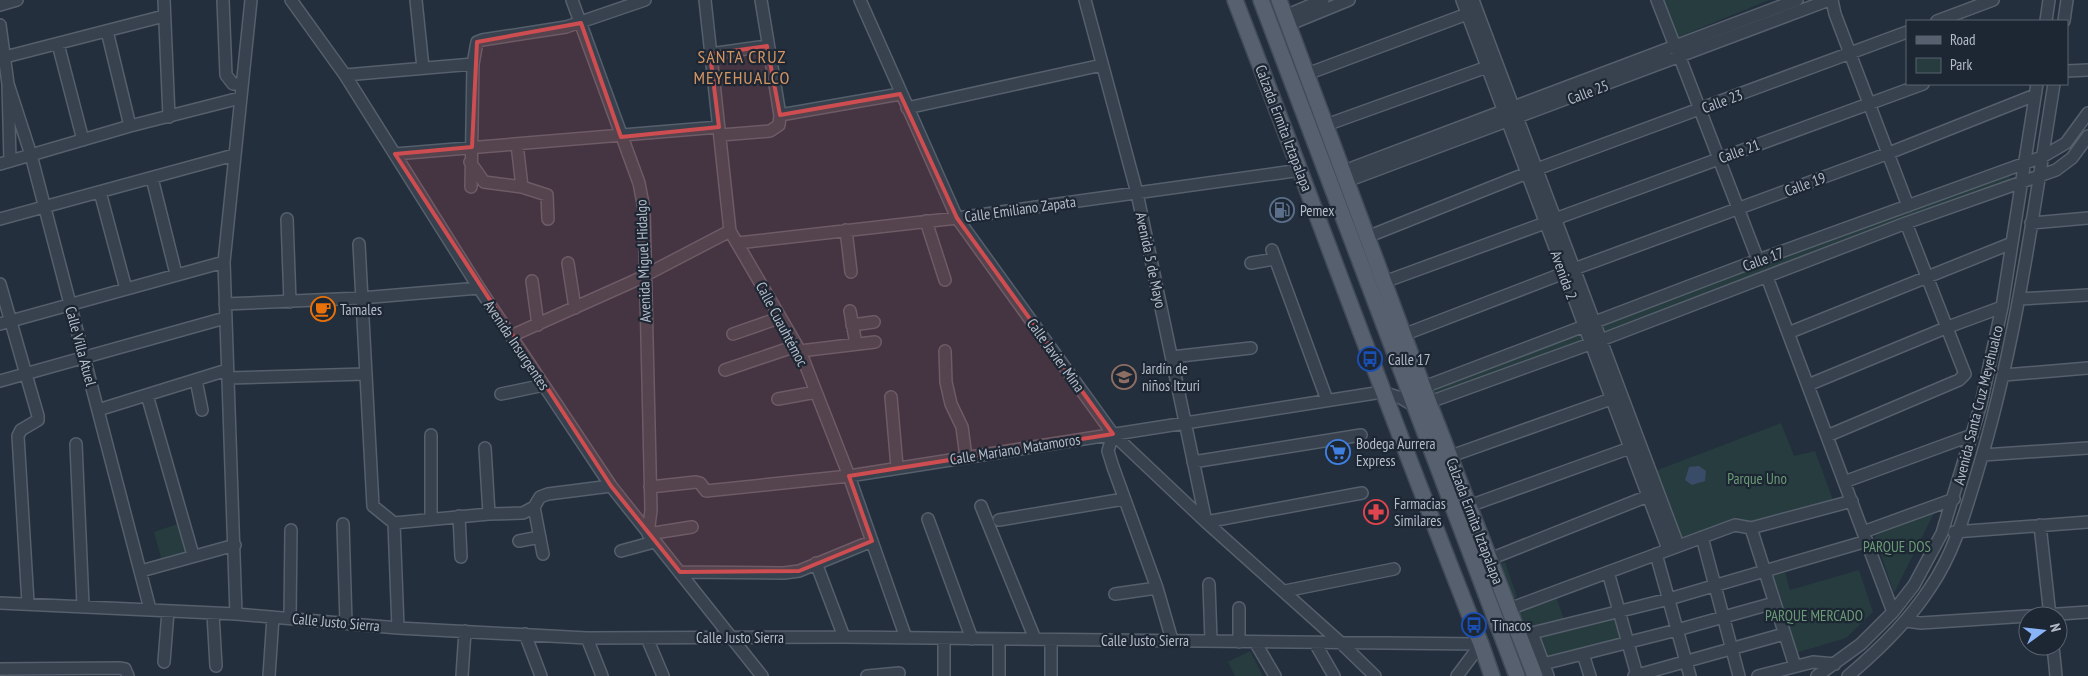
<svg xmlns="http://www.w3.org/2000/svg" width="2088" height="676" font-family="'PT Sans Narrow',sans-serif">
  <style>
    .green { fill: #263c3f }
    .water { fill: #394c67 }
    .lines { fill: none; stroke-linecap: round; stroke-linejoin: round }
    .minor-casing { stroke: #565f6c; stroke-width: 14 }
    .major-casing { stroke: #414a57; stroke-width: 18 }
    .minor { stroke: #38414e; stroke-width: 11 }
    .major { stroke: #56606e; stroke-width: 15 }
    .marked { fill: #ce4d50; fill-opacity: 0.2; stroke: #ce4d50; stroke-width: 4; stroke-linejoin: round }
    .labels { text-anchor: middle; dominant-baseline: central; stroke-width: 4.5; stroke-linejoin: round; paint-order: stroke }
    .street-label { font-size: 15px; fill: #b4bcc9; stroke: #1d2633 }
    .poi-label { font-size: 15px; fill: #b4bcc9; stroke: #1d2633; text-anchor: start }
    .park-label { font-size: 15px; fill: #6b9a76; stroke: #1d2633 }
    .quarter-label { font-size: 18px; letter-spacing: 1px; fill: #d59563; stroke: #1d2633 }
  </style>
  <rect width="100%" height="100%" fill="#242f3e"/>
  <path class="green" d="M1658,0H1769L1671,40Z
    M2010,174V184L1434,397L1430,388Z
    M1781,423L1794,456L1815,451L1833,500L1742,526L1738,517L1678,540L1655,471Z
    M1934,513L1894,593L1874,534Z
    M180,523L187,554L162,561L154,532Z
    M1505,562L1517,597L1511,599L1498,565Z
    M1784,568L1790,590L1859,570L1873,612L1846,638L1792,654L1769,573Z
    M1557,599L1564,620L1527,631L1519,611Z
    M1618,614L1626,641L1546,662L1535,634Z
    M1250,651L1263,676H1235L1228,662Z"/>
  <path class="water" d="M1699,466L1706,471L1705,481L1692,485L1685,480L1689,467Z"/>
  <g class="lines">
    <defs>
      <path id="minor" d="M164,0L169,117
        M223,0L226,75L233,84H242
        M291,0L345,75L479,288L611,486L762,676
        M416,0L423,68
        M572,0L639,183L644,209L651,510L648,534L692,527
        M705,0L730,231L800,351L849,476L906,638
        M761,0L780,115
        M860,0L957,218L1113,434L1206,522L1341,643L1375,676
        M1085,0L1137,193L1206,522L1362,493
        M1462,0L1668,549
        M1473,0L1678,545
        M1657,0L1673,41
        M1832,0L1835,14L1908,206
        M0,5L17,0
        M1285,16L1323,0
        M1937,21L1993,0
        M2046,21L2049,0
        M2064,21L2067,0
        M0,25L8,84L10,161
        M1288,25L1349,0
        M107,31L130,126
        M58,44L83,140
        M1677,50L1758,260
        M710,54L767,46
        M5,57L164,16
        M2067,71L2088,70
        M1307,74L1467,14
        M345,75L473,64L477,42L482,40L566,27L645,0
        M8,84L31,155L150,609
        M907,108L1102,65
        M1326,125L1487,67
        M721,135L770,131L779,125L780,115L900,94
        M517,144L522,187L547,195L548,219
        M395,154L719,127
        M470,162L484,182L522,187
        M0,164L130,126L240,98
        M1537,169L1907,32
        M1344,171L1797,0
        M152,178L176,274
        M1347,181L1829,0
        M471,187L473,64
        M100,192L126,289
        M0,219L234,155
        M287,219L290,302
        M1555,219L1923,84
        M926,221L945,280
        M1906,223L1965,374
        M2031,223L2088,218
        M846,230L851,272
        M1367,237L1527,173
        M738,243L957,218L1301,170
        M359,244L373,506L394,523
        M1272,250L1327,400
        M568,263L575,308
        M1251,263L1275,259
        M1574,269L1889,153L2035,95
        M1767,277L1893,612
        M532,281L538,325
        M1384,282L1545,223
        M0,284L38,416V420L21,430L18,436L28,603
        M2019,299L2088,295
        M225,304L361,298L479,288
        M850,311L856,344
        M0,324L224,262
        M852,325L874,322
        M1788,333L2012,243
        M733,334L779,318
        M1403,335L1564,273
        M511,336L634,281L730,231
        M800,351L875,342
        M945,351L946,382L951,404L962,427L966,457
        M1172,357L1251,348
        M725,370L796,346
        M2004,375L2088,368
        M228,378L365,374
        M196,380L202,410
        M0,381L225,318
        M1808,385L1948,327L2002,307
        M1416,390L1750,263L2042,157L2066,143L2088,113
        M501,394L544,385
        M147,395L193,555
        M891,397L897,467
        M778,399L816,392
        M98,410L227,370
        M1113,434L1108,451L1113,467L1157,588L1172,640
        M431,435V519
        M1827,436L1959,380L1965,374
        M76,444L83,605
        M485,448L489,514
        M1983,455L2088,448
        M1451,456L1611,399
        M1193,462L1361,435
        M1844,482L1972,435
        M650,487L696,482L700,483L706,491L849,476L1382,392L1401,398L1416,407L1601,340L1906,223L2056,170L2072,158L2088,136
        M981,506L1035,639
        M1469,506L1630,448
        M534,507L543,554
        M459,516L461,557
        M928,519L972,639
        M999,520L1124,499
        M394,523L489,514L523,513L534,507L540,497L548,494L611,486
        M394,523L398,628
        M343,524L346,623
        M2040,525L2050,616
        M1751,528L1795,666
        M1863,532L1954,499
        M1954,532L2088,522
        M1702,537L1739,676
        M519,541L540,537
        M621,551L654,542
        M1656,554L1690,676
        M1490,559L1648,496
        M816,563L844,637
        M141,571L235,545
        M680,572L784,573L799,571L872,541
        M1608,572L1637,675
        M1209,584L1211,641
        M1285,591L1394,569
        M1115,594L1157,588
        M0,603L236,614L398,628L587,638L844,637L1481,644
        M1239,608V642
        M1509,609L1735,525L1751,528L1852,501
        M213,614L216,666
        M236,614L224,262L251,0
        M2030,616L2088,612
        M290,618L291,530
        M1906,621L1921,623L2028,616
        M525,634L541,676
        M587,638L602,676
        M647,638L663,676
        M944,639V676
        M1255,642L1275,676
        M1315,643L1334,676
        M2053,646L2056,676
        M1583,654L1590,676
        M164,662L168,611
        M1543,664L1677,630L1774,603
        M0,669L119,668L125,669L128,676
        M269,676L273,617
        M462,676L465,631
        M867,676L899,673
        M999,676V639
        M1051,676V640
        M1457,676L1481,644
        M1548,676L1532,633L1669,599L1867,541
        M1634,676L1784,634
        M1758,676L1813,662L1835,664
        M1817,676L1861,644L1893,612L1914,585L1942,533L1981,404L2002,307L2037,84
        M1848,676C1879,650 1908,622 1930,588C1954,553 1965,513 1977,473C2016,346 2033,214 2054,84"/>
      <path id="major" d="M1235,0C1318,215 1396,431 1481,644L1492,676
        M1261,0L1517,676
        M1279,0L1429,403L1535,676"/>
    </defs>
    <use href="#minor" class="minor-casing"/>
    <use href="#major" class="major-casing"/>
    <use href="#minor" class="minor"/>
    <use href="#major" class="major"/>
  </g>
  <path class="marked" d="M581,23L621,137L719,127L710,54L767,46L780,115L900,94L957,218L1113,434L849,476L872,541L799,571L680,572L611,486L395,154L472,147L477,42Z"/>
  <defs>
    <symbol id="fuel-ring" viewBox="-11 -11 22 22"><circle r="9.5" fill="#1d2633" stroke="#5c6f8a" stroke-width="1.5"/><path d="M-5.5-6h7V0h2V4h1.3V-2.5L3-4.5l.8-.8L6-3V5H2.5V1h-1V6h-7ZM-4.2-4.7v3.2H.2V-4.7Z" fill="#5c6f8a"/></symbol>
    <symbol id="cafe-ring" viewBox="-11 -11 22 22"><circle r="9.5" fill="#1d2633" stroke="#e8710a" stroke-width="1.5"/><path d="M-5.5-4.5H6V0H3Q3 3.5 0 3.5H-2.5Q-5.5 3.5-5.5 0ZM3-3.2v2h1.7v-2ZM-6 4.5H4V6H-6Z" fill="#e8710a"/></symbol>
    <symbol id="bus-ring" viewBox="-11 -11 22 22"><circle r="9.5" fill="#1d2633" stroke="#1a4fb4" stroke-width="1.5"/><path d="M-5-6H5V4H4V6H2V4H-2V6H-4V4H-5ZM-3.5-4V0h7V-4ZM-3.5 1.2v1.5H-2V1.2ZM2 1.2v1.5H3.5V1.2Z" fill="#1a4fb4"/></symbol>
    <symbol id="school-ring" viewBox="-11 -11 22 22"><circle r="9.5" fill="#1d2633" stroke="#8d6e63" stroke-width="1.5"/><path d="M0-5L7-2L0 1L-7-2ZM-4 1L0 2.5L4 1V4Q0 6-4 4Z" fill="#8d6e63"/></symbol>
    <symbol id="supermarket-ring" viewBox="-11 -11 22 22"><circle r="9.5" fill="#1d2633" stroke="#3f7fe0" stroke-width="1.5"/><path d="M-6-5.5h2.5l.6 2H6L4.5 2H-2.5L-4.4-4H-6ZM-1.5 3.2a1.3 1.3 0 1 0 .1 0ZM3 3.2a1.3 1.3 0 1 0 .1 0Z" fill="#3f7fe0"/></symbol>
    <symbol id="pharmacy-ring" viewBox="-11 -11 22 22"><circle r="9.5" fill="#1d2633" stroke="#e0444e" stroke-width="1.5"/><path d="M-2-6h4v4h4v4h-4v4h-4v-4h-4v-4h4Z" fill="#e0444e"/></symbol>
  </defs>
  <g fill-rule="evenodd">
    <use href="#fuel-ring" x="1268" y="196" width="28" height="28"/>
    <use href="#cafe-ring" x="309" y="295" width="28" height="28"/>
    <use href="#bus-ring" x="1356" y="345" width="28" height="28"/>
    <use href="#school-ring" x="1110" y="363" width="28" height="28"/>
    <use href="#supermarket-ring" x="1324" y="438" width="28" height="28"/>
    <use href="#pharmacy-ring" x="1362" y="498" width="28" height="28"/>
    <use href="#bus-ring" x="1460" y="611" width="28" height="28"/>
  </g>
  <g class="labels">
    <g class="street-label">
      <text transform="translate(1588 92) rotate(-21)">Calle 25</text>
      <text transform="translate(1722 101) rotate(-20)">Calle 23</text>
      <text transform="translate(1284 128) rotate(69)">Calzada Ermita Iztapalapa</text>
      <text transform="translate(1739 151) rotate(-20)">Calle 21</text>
      <text transform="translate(1805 184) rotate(-20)">Calle 19</text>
      <text transform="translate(1020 209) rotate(-8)">Calle Emiliano Zapata</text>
      <text transform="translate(1763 259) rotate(-20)">Calle 17</text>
      <text transform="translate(1151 260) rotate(78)">Avenida 5 de Mayo</text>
      <text transform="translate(643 261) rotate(-92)">Avenida Miguel Hidalgo</text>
      <text transform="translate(1564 275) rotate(70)">Avenida 2</text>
      <text transform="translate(782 324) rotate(62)">Calle Cuauhtémoc</text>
      <text transform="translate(517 345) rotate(56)">Avenida Insurgentes</text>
      <text transform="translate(81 346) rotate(75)">Calle Villa Atuel</text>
      <text transform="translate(1056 355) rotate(54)">Calle Javier Mina</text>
      <text transform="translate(1978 405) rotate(-76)">Avenida Santa Cruz Meyehualco</text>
      <text transform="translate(1015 449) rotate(-9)">Calle Mariano Matamoros</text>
      <text transform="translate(1475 521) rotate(69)">Calzada Ermita Iztapalapa</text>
      <text transform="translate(336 622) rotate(5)">Calle Justo Sierra</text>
      <text x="740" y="637">Calle Justo Sierra</text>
      <text x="1145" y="640">Calle Justo Sierra</text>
    </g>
    <g class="poi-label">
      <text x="1300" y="210">Pemex</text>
      <text x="340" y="309">Tamales</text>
      <text x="1388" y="359">Calle 17</text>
      <text x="1142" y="368">Jardín de<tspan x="1142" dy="17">niños Itzuri</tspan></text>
      <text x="1356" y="443">Bodega Aurrera<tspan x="1356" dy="17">Express</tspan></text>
      <text x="1394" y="503">Farmacias<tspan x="1394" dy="17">Similares</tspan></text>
      <text x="1492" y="625">Tinacos</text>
    </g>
    <g class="park-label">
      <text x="1757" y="478">Parque Uno</text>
      <text x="1897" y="546">PARQUE DOS</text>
      <text x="1814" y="615">PARQUE MERCADO</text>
    </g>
    <g class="quarter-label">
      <text x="742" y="56">SANTA CRUZ<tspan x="742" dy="21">MEYEHUALCO</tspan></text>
    </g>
  </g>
  <rect x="1906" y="20" width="162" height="65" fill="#1d2633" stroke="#59626f"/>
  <rect x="1916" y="36" width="25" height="8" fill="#56606e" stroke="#59626f"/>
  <text x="1950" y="45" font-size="15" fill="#b4bcc9">Road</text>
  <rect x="1916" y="58" width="25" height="15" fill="#263c3f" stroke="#59626f"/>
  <text x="1950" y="70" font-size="15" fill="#b4bcc9">Park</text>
  <g transform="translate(2043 631) rotate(75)"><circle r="24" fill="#1d2633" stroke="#59626f"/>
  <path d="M0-4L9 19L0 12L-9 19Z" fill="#8ab4f8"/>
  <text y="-8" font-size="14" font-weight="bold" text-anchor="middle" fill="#b4bcc9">N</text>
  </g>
</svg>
